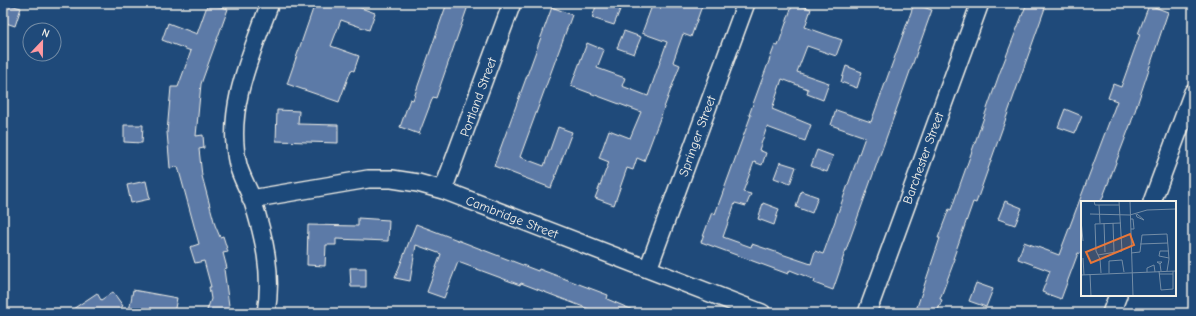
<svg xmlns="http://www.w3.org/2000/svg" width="1196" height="316" font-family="'Comic Neue',sans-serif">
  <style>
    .building { fill: #5c7aa7; stroke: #f4f1e8 }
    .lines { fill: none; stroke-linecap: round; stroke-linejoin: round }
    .minor-casing { stroke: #f4f1e8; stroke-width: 20 }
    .minor { stroke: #1f4a7a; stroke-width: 17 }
    .labels { text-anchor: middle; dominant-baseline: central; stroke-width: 3; stroke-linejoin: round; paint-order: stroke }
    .street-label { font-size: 13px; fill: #f4f1e8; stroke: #1f4a7a }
    .inset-road { fill: none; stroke: #748da6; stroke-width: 1 }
    .view { fill: #ea7738; fill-opacity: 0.15; stroke: #ea7738; stroke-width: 2 }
    .inset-edge { fill: none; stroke: #f4f1e8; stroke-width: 2 }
  </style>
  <rect width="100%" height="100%" fill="#1f4a7a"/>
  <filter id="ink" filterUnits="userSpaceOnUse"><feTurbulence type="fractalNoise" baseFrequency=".025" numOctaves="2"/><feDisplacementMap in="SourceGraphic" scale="8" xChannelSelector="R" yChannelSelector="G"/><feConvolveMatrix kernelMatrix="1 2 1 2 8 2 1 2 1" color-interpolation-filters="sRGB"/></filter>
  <g filter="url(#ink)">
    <path class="building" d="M3,3L21,8L15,26L3,22Z
      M208,3L228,9L201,84L196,136L203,135L204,148L199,149L202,176L215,225L220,237L223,236L228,252L223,253L227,268L224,269L230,313H206L211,299L209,287H211L204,261L195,263L190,247L199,244L178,167L170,168L167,132L171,87H178L191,51L162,40L168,23L197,34Z
      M315,3H347L375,13L369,30L341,20L331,46L359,56L354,71L351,70L339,102L287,84Z
      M447,3H469L436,98L433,97L419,134L400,127L410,99L413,100Z
      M597,3H609L621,7L614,25L592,18Z
      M653,3H703L691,37L683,34L673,62L680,65L644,161L637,158L633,170L627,168L614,205L595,198L609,162L599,158L609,130L630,138L641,112L571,86L587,43L604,50L597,68L625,78L622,86L648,96L667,42L642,33Z
      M793,3L811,9L805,27L842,40L836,56L807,46L797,72L829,83L823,100L807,94L808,89L782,79L772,109L811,125L805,141L767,127L759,150L766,153L762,165L754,162L743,192L751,194L746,206L735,203L723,237L751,247L752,244L811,264L815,251L823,254L825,249L865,137L831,125L836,110L871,122L914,4L932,10L842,261H843L833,290L814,283L815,280L790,270L788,274L701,242L712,212L715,214L751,115H749L760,85L775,45L778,46Z
      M1027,3L1045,8L976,203L973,202L953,259H955L940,299L942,300L937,313H915L940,238H938L949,209L951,210L1000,72Z
      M1149,5L1168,12L1131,123L1101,202H1082V254L1078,253L1061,299L1042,292L1050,271L1018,259L1024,242L1059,255L1117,101L1108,98L1113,84L1121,87L1140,34H1138Z
      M552,7L572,15L520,157L544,166L558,127L572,132L551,188L494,166Z
      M624,31L641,37L634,54L617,48Z
      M846,66L862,72L857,88L841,82Z
      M1065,109L1082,116L1075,133L1058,127Z
      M277,110L299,111L298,124L338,125V143L276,141Z
      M124,125H143L142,143L124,142Z
      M817,150L833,156L827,172L811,166Z
      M780,162L796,167L790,184L774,178Z
      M146,181L150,199L131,203L127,185Z
      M801,191L818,197L812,213L796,207Z
      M1005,201L1022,208L1015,225L998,219Z
      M763,203L779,209L774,225L758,219Z
      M358,218L389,220L388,241L336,239V245H326L325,266L307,265L308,225L358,226Z
      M416,224L538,271L539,269L608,295L607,299L640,313H599L521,283L520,285L458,262L444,298L427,292L441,254L416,245L410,281L395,278Z
      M350,268H366V287H351Z
      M976,283L993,289L986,307L969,301Z
      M133,290L177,298L174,313H142L129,311Z
      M113,292L123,306L113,313H67L97,293L101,300Z"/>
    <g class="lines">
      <defs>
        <path id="minor" d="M443,190L512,3
          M251,199L368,179H392L418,183L443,190L762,313
          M1152,202L1193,92
          M648,269L746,3
          M266,313C273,274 264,236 252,199C248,188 241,177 238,165C225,109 251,55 270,3
          M867,313L980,3
          M1111,313L1118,295"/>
      </defs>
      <use href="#minor" class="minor-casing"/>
      <use href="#minor" class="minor"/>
    </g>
  </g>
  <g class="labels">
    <g class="street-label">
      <text transform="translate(478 97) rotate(-70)">Portland Street</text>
      <text transform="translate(697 136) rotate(-70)">Springer Street</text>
      <text transform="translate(923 158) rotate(-70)">Barchester Street</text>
      <text transform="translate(512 217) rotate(21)">Cambridge Street</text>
    </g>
  </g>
  <g transform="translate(1081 201)">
    <rect width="95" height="95" fill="#1f4a7a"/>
    <path class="inset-road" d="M13,0L14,4H38M49,0L52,95M18,4L19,22M9,13L49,14L66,9L95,8M55,13L56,16L63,19L56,13M49,18H52L53,28H50M0,19L2,40M23,22L24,51M32,22L33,51M59,43L87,42M88,50H79L78,55L88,57M50,52L59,51L61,34L86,33L88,58L86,70M17,54L41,50L38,0M2,57L3,74M79,63L81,61H76L79,63L80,70M78,70L80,89L92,88V70M66,71V67L73,64L74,71M20,72L19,58L15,50L14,23L40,22M28,72V60L41,59L43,71M9,73L10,95M78,73H92M0,74L95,70"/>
    <path class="view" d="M49,33L53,44L10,62L5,51Z"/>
    <rect width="95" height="95" class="inset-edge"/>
  </g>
  <rect width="1196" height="316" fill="none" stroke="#1f4a7a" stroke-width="16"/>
  <rect x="8" y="8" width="1180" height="300" fill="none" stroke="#f4f1e8" stroke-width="1.5" filter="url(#ink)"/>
  <g transform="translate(42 42) rotate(22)"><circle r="19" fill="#1f4a7a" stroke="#748da6"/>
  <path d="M0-3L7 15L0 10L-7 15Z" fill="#ff9aa2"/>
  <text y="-6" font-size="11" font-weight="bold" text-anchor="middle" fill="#f4f1e8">N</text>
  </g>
</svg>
